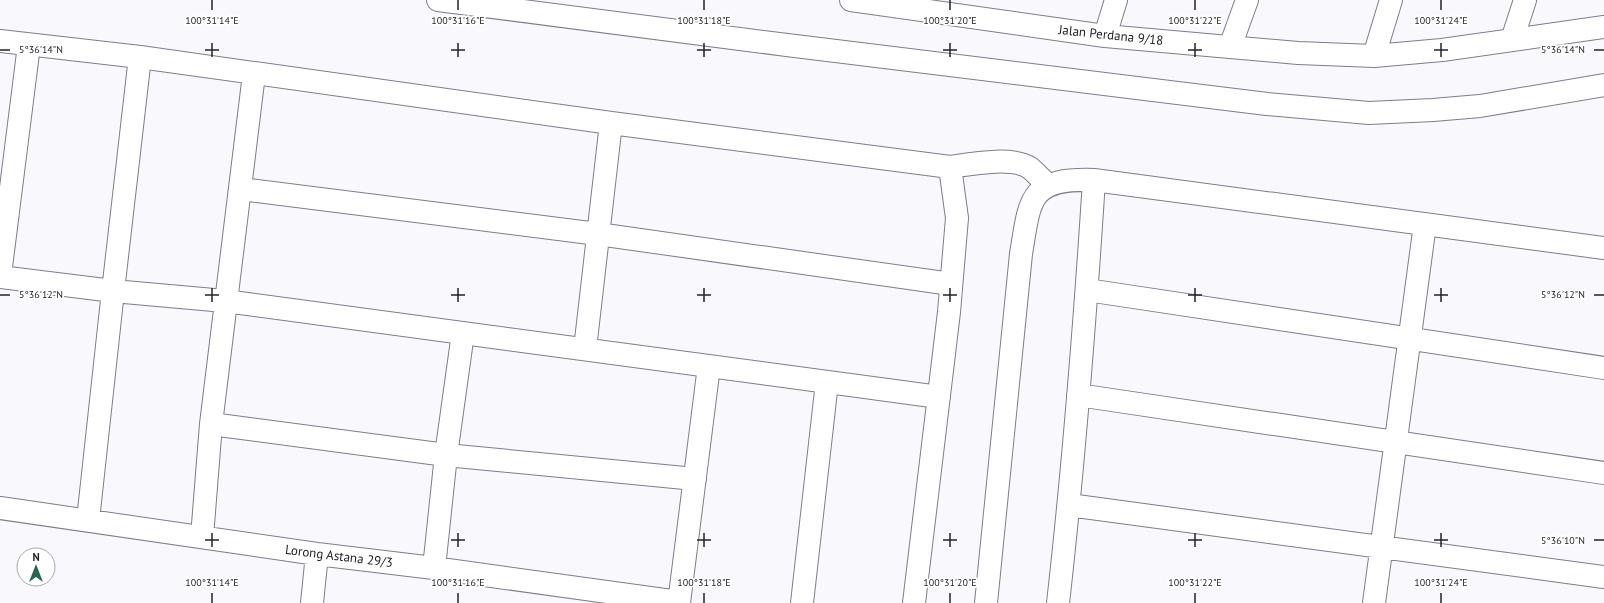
<svg xmlns="http://www.w3.org/2000/svg" width="1604" height="603" font-family="'PT Sans',sans-serif">
  <style>
    .lines { fill: none; stroke-linecap: round; stroke-linejoin: round }
    .minor-casing { stroke: #837a8d; stroke-width: 24 }
    .minor { stroke: #fff; stroke-width: 22 }
    .ticks { fill: none; stroke: #252229; stroke-width: 1.5 }
    .labels { text-anchor: middle; dominant-baseline: central; stroke-width: 3.5; stroke-linejoin: round; paint-order: stroke }
    .street-label { font-size: 13px; fill: #252229; stroke: #fff }
    .ticks-label { font-size: 10px; text-anchor: middle; fill: #252229; stroke: #fff; stroke-width: 3.5; stroke-linejoin: round; paint-order: stroke }
  </style>
  <rect width="100%" height="100%" fill="#f9f8fc"/>
  <g class="lines">
    <defs>
      <path id="minor" d="M438,0L787,45L1267,104L1369,113L1433,110L1480,106L1604,85
        M851,0L1105,36L1298,53L1374,56L1442,50L1604,27
        M1105,36L1116,0
        M1512,40L1525,0
        M0,41L140,57L611,123L950,167C971,164 1012,156 1030,168C1036,173 1042,180 1048,185
        M1230,47L1247,0
        M1374,56L1391,0
        M241,189L598,234L951,284
        M0,275L29,45
        M0,277L113,291L225,301L939,397
        M1087,290L1604,368
        M585,349L611,123
        M1078,395L1604,473
        M211,424L446,455L695,479
        M1069,505L1604,577
        M0,508L317,554L434,568L679,602
        M88,520L113,291L140,57
        M202,537L211,424L254,74
        M434,568L446,455L463,333
        M312,603L317,554
        M679,603L709,366
        M802,603L827,382
        M914,603L949,312L957,218L950,167
        M986,603L1021,254C1030,198 1029,178 1094,180L1604,248
        M1058,603C1074,462 1085,321 1094,180
        M1374,603L1425,224"/>
    </defs>
    <use href="#minor" class="minor-casing"/>
    <use href="#minor" class="minor"/>
  </g>
  <path class="ticks" d="M212,0V10M458,0V10M704,0V10M950,0V10M1195,0V10M1441,0V10M212,43V57M458,43V57M704,43V57M950,43V57M1195,43V57M1441,43V57M0,50H10M205,50H219M451,50H465M697,50H711M943,50H957M1188,50H1202M1434,50H1448M1594,50H1604M212,288V302M458,288V302M704,288V302M950,288V302M1195,288V302M1441,288V302M0,295H10M205,295H219M451,295H465M697,295H711M943,295H957M1188,295H1202M1434,295H1448M1594,295H1604M212,533V547M458,533V547M704,533V547M950,533V547M1195,533V547M1441,533V547M205,540H219M451,540H465M697,540H711M943,540H957M1188,540H1202M1434,540H1448M1594,540H1604M212,593V603M458,593V603M704,593V603M950,593V603M1195,593V603M1441,593V603"/>
  <g class="labels">
    <g class="street-label">
      <text transform="translate(1111 35) rotate(6)">Jalan Perdana 9/18</text>
      <text transform="translate(339 556) rotate(7)">Lorong Astana 29/3</text>
    </g>
  </g>
  <g class="ticks-label">
    <text x="212" y="24">100°31'14"E</text>
    <text x="458" y="24">100°31'16"E</text>
    <text x="704" y="24">100°31'18"E</text>
    <text x="950" y="24">100°31'20"E</text>
    <text x="1195" y="24">100°31'22"E</text>
    <text x="1441" y="24">100°31'24"E</text>
    <text x="41" y="53">5°36'14"N</text>
    <text x="1563" y="53">5°36'14"N</text>
    <text x="41" y="298">5°36'12"N</text>
    <text x="1563" y="298">5°36'12"N</text>
    <text x="1563" y="544">5°36'10"N</text>
    <text x="212" y="586">100°31'14"E</text>
    <text x="458" y="586">100°31'16"E</text>
    <text x="704" y="586">100°31'18"E</text>
    <text x="950" y="586">100°31'20"E</text>
    <text x="1195" y="586">100°31'22"E</text>
    <text x="1441" y="586">100°31'24"E</text>
  </g>
  <g transform="translate(36 567)"><circle r="19" fill="#ffffff" stroke="#a8a7a9"/>
  <path d="M0-3L7 15L0 10L-7 15Z" fill="#296652"/>
  <text y="-6" font-size="11" font-weight="bold" text-anchor="middle" fill="#252229">N</text>
  </g>
</svg>
